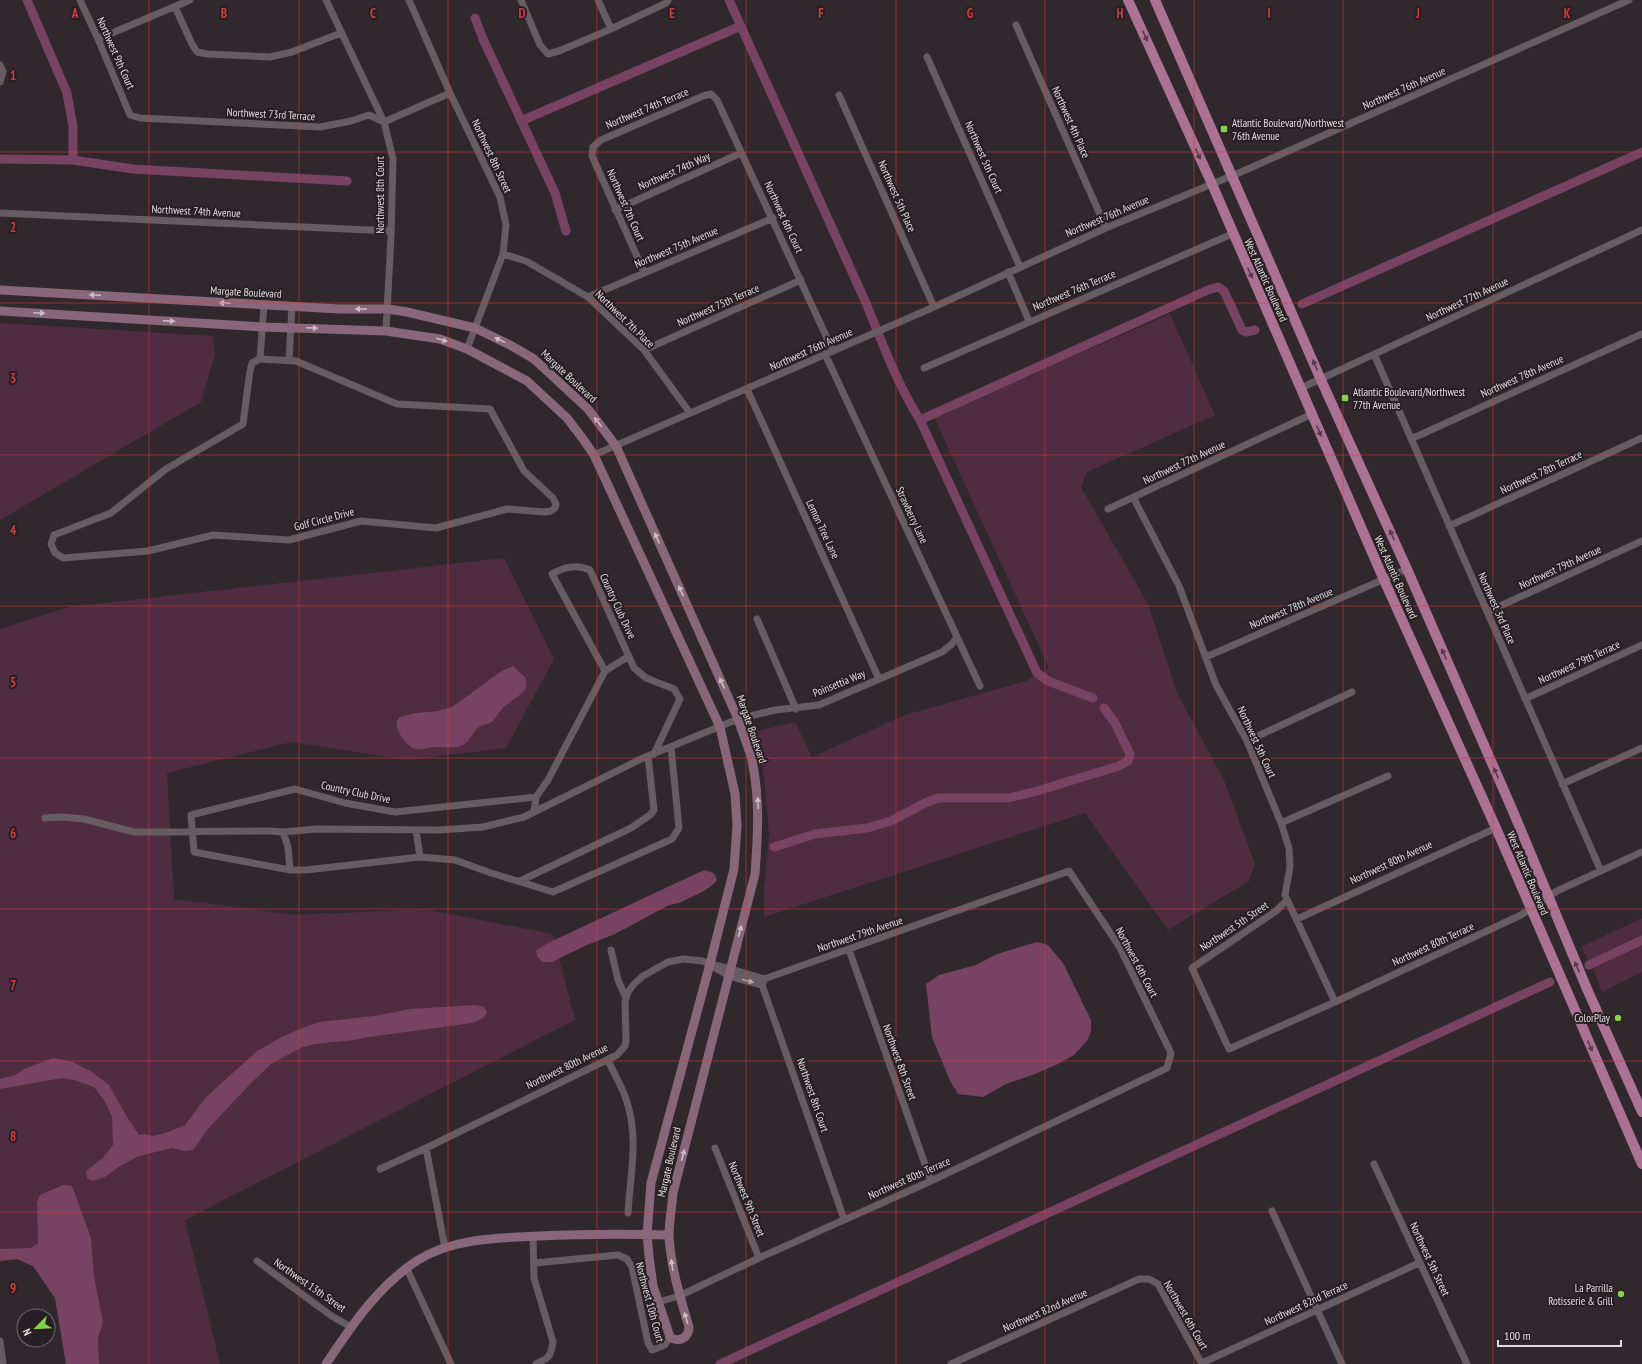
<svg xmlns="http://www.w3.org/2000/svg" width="1642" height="1364" font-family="'PT Sans Narrow',sans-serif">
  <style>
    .green { fill: #4f2c40 }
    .water { fill: #784362 }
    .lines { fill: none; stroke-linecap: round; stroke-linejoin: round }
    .canal { stroke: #784362; stroke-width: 9 }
    .street { stroke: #665c61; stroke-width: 7 }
    .secondary { stroke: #89677a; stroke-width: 9 }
    .primary { stroke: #ac7294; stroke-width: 10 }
    .oneway { fill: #563c4b }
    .oneway2 { fill: #cbbec5 }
    .oneway3 { fill: #b0a8ac }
    .grid { fill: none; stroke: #d73a3a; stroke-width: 1; stroke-opacity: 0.55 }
    .poi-dot { fill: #86cf4c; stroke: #271f23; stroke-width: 1.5 }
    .labels { text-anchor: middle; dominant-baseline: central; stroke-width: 4; stroke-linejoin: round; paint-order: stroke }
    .street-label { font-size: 11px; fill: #e1dbde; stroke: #271f23 }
    .poi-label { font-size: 11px; fill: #e1dbde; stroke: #271f23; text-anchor: start }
    .grid-label { font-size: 13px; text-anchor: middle; font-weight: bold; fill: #d73a3a; stroke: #271f23; stroke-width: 4; stroke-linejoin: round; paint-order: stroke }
  </style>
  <rect width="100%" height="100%" fill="#31282d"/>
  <path class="green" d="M1170,314L1215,415L1087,472L1081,487L1148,604L1177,693L1224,780L1255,864L1249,881L1168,930L1085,813L764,917V888L769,834L764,776L754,732L795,722L812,757L905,715L1026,681L1049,668L934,417Z
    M0,323L213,336L215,355L201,402L0,520Z
    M504,558L554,659L506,748L408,760L291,742L167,773L174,899L295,915L424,909L553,934L575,1020L185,1220L220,1364H66L55,1298L33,1266L17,1259L0,1261V629L69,607Z
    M1642,918V972L1602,992L1595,973L1581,947Z"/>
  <path class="water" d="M513,666L526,678C526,682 527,686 525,690C518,698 509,701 502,709C498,713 495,721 490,723C486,724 483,724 479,727C473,732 470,741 463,745C454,749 447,747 438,747C420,747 416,757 401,736C397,729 394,724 400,717L416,713L438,711L452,707L500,672Z
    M704,870C711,872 715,872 717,880L715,883L704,891L679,903L669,905L615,934L587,945L552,962H542L537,956L536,950L550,942Z
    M1037,942L1048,945L1063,963L1091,1020V1031L1087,1041L1074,1055L1058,1064L1035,1074L1006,1084L983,1097L958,1094L950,1081L932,1037L926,984L939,975L976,965L997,954Z
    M476,1005L484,1007L487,1013L483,1018L472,1023L369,1037L354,1040L314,1044L303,1047L272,1063L250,1084L208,1129L193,1150L185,1151L172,1148L139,1156L120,1166L105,1177L92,1181L87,1178L86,1171L103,1158L113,1145L112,1116L105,1102L94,1087L74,1080L62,1078L0,1089V1079L15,1075L24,1069L53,1058L73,1062L92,1072L109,1085L127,1117L139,1135L145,1134L154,1136L168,1132L185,1125L205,1098L257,1051L282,1037L302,1028L319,1022L374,1016L411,1009Z
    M63,1185L72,1186L91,1238L94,1276L103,1323L98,1337L99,1364H66L55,1298L33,1266L17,1259L0,1261V1249L31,1248L38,1243L37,1202L40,1195Z"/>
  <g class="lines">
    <path class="canal" d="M27,0L67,93L73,127V160
      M729,0L866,303C882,342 897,384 920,420L1037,673L1048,681L1093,698
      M475,18L483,39L555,193L566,231
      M521,121L741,26
      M0,159L73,160L133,169L347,181
      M1302,304L1642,152
      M920,420L1208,290L1218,287L1224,291L1242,330L1246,332L1255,330
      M774,847L815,834L867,828L891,821L925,803L938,798H1008L1037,791L1119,766L1128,761L1130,754L1115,723L1104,708
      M1589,965L1642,940
      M720,1364L1550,982"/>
    <path class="street" d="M80,0L98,39L130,115L140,118L320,127L351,121L369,115L384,122L450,93
      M326,0L384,122L393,159L391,237L386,331
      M409,0L450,93L500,197L506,225L503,254L467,349
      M521,0L540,45L548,54L559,51L611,29L666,3L668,0
      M598,0L611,29
      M175,7L192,44L197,52L207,54L270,57L292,52L341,33
      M1016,25L1106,228
      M98,39L190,0
      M927,57L1020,267
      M0,65L3,72L0,82
      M839,95L934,307
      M615,210L741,153
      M0,213L391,231
      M503,254L526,261L588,297L644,350L690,413
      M644,272L592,156L593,147L601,140L703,96L711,94L717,100L833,351
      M1008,272L1029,321
      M588,297L773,218
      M644,350L801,280
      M825,354L980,686
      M1374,354L1601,871
      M260,359L296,361L397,404L490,409L524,471L553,498L556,504L555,508L551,511L544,512L507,509L436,528L361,521L289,540L213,535L148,551L63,558L55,553L51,544L54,535L111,513L166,469L243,424L250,371L252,363Z
      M260,359L264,305
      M289,360L292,306
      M924,368L1232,234
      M1301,388L1642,230
      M747,389L879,679
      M1411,439L1642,334
      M594,455L934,307L1106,228L1241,172L1629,0
      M1133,497L1179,586L1216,685L1247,741L1281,823L1289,848L1290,867L1285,895L1335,1002
      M1108,509L1312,414
      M1449,526L1642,438
      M1487,612L1642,541
      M757,619L796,709
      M1206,657L1407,569
      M605,671L552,574C565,566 577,564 590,570L634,668L646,678L674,689L680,699L654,754
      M1525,699L1642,645
      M1247,741L1352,692
      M1562,784L1642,748
      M536,797L395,812L345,803L295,789L191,815L194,852L290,870H306L420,857L455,860L491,873L553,892L672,839L679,828L671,747
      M534,812L536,797L548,780L605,671L629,656
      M45,818L62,817L84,819L134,832L271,831L283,832L316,829L439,830L483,827L524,817L643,758L738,719L775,710L819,705L942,652L952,644L957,637
      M1281,823L1388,776
      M416,830L420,857
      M283,832L288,847L290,870
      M520,881L631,828L650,815L654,810L648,756
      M1287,900L1276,911L1192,968L1229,1049L1335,1002L1521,915L1557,891L1642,852
      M1297,919L1496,828
      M611,950L618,980L626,998
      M849,950L931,1181
      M764,981L762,985L844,1219
      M608,1060C614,1074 623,1088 627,1102C639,1139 630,1176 628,1213
      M426,1148L445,1248
      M715,1148L759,1258
      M1374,1164L1467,1364
      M380,1169L426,1148L617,1055L625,1046L626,1040L625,1002L628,992L634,984L643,976L668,962L683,959L703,961L729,976L762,985
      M1272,1211L1342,1364
      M533,1236L534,1278L553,1342C551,1356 549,1358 536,1364
      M257,1261L333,1317L351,1327
      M534,1263L618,1255L627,1259L632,1267L648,1343L652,1350L665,1345L670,1337
      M407,1269L451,1364
      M658,1302L679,1296L759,1258L931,1181L1167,1068L1171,1053L1119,946L1069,871L764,979L731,969L710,964
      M0,1341L3,1364
      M1202,1363L1419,1263
      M951,1364L1139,1279H1149L1158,1284L1202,1364"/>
    <path class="secondary" d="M0,290L340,309H388L407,312L475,328L510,345L534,359L588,409L616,446L738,719C742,732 748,746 752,760C760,799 758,835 755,874L673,1193C672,1207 669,1222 669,1236C671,1268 680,1297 689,1327C689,1338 678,1343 670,1337L653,1286L649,1256L647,1234L651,1183L710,964L734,869L737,825L735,794L720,727L594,455L583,439L567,418L527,381L467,349L440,339L386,331L263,327L0,311
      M326,1364C352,1325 378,1286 418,1260C454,1238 498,1238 539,1236C582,1234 626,1234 669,1235"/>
    <path class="primary" d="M1128,0L1212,184L1384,580L1496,828L1642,1164
      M1155,0L1321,380L1407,569L1512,809L1587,989L1642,1112"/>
  </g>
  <defs><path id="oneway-solid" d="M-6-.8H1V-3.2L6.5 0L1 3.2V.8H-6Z"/></defs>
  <g class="oneway">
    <use href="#oneway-solid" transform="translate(1145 36) rotate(66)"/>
    <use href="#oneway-solid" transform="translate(1198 154) rotate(66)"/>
    <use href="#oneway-solid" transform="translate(1250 273) rotate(66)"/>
    <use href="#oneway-solid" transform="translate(1315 365) rotate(-113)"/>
    <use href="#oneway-solid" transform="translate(1319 431) rotate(67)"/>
    <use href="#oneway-solid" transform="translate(1392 535) rotate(-114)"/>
    <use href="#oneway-solid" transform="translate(1444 654) rotate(-114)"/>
    <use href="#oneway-solid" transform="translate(1496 773) rotate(-114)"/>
    <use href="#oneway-solid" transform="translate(1577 967) rotate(-113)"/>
    <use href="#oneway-solid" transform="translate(1590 1046) rotate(66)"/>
  </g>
  <g class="oneway2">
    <use href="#oneway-solid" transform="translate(95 295) rotate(-177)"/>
    <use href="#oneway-solid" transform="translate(225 303) rotate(-177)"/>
    <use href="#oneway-solid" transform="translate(361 309) rotate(180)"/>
    <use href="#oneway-solid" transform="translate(39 313) rotate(3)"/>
    <use href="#oneway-solid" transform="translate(169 321) rotate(3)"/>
    <use href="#oneway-solid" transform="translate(312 328) rotate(2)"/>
    <use href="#oneway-solid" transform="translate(442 340) rotate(16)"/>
    <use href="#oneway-solid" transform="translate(500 340) rotate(-154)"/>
    <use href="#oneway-solid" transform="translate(598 422) rotate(-127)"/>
    <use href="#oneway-solid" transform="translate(657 538) rotate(-114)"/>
    <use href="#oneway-solid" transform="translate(681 591) rotate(-114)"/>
    <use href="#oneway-solid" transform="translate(722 683) rotate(-114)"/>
    <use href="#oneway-solid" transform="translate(758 803) rotate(-93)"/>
    <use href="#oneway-solid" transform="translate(740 931) rotate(-75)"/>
    <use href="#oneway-solid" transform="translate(683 1155) rotate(-76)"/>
    <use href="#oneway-solid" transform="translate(672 1265) rotate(-99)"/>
    <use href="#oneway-solid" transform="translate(686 1318) rotate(-107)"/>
  </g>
  <use class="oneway3" href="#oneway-solid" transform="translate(748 981) rotate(15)"/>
  <path class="grid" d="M149,0V1364M299,0V1364M448,0V1364M597,0V1364M746,0V1364M896,0V1364M1045,0V1364M1194,0V1364M1343,0V1364M1493,0V1364M0,152H1642M0,303H1642M0,455H1642M0,606H1642M0,758H1642M0,909H1642M0,1061H1642M0,1212H1642"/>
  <g class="poi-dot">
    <rect x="1220" y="125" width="8" height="8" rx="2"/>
    <rect x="1341" y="394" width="8" height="8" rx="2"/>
    <circle cx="1618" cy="1018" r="4"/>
    <circle cx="1621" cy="1294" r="4"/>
  </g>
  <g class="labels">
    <g class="street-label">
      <text transform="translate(116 53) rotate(66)">Northwest 9th Court</text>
      <text transform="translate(1404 88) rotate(-24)">Northwest 76th Avenue</text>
      <text transform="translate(647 108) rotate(-23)">Northwest 74th Terrace</text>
      <text transform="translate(271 114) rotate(3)">Northwest 73rd Terrace</text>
      <text transform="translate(1071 122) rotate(66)">Northwest 4th Place</text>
      <text transform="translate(492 156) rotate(65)">Northwest 8th Street</text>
      <text transform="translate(984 157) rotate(66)">Northwest 5th Court</text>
      <text transform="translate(674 171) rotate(-24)">Northwest 74th Way</text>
      <text transform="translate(380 195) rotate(-90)">Northwest 8th Court</text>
      <text transform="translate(897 196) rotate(66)">Northwest 5th Place</text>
      <text transform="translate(626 205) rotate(66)">Northwest 7th Court</text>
      <text transform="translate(196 211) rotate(3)">Northwest 74th Avenue</text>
      <text transform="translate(1107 216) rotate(-23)">Northwest 76th Avenue</text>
      <text transform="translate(784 217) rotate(65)">Northwest 6th Court</text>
      <text transform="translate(676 247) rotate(-23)">Northwest 75th Avenue</text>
      <text transform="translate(1266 280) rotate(66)">West Atlantic Boulevard</text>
      <text transform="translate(1074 290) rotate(-23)">Northwest 76th Terrace</text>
      <text transform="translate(246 292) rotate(3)">Margate Boulevard</text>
      <text transform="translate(1467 299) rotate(-25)">Northwest 77th Avenue</text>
      <text transform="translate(718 305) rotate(-24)">Northwest 75th Terrace</text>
      <text transform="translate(625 319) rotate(44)">Northwest 7th Place</text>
      <text transform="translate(811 349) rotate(-24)">Northwest 76th Avenue</text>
      <text transform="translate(569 376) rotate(43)">Margate Boulevard</text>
      <text transform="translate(1522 376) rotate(-24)">Northwest 78th Avenue</text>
      <text transform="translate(1184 462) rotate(-25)">Northwest 77th Avenue</text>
      <text transform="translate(1541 472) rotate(-25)">Northwest 78th Terrace</text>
      <text transform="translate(912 515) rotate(65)">Strawberry Lane</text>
      <text transform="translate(324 519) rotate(-15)">Golf Circle Drive</text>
      <text transform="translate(823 529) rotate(65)">Lemon Tree Lane</text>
      <text transform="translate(1560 567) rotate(-25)">Northwest 79th Avenue</text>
      <text transform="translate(1396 577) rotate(66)">West Atlantic Boulevard</text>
      <text transform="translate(618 606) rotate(65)">Country Club Drive</text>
      <text transform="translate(1291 608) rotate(-23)">Northwest 78th Avenue</text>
      <text transform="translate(1497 608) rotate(66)">Northwest 3rd Place</text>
      <text transform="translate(1579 662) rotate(-25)">Northwest 79th Terrace</text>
      <text transform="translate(839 683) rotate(-22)">Poinsettia Way</text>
      <text transform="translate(752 729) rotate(71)">Margate Boulevard</text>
      <text transform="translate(1257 742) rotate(65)">Northwest 5th Court</text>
      <text transform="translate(356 792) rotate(12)">Country Club Drive</text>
      <text transform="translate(1391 862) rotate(-25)">Northwest 80th Avenue</text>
      <text transform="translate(1528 873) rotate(67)">West Atlantic Boulevard</text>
      <text transform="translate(1234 926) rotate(-34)">Northwest 5th Street</text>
      <text transform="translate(860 934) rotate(-19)">Northwest 79th Avenue</text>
      <text transform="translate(1433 944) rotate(-25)">Northwest 80th Terrace</text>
      <text transform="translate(1137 962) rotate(62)">Northwest 6th Court</text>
      <text transform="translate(900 1062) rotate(70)">Northwest 8th Street</text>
      <text transform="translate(567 1066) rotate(-26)">Northwest 80th Avenue</text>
      <text transform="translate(813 1095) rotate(71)">Northwest 8th Court</text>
      <text transform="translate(669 1162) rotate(-77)">Margate Boulevard</text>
      <text transform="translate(909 1178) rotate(-24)">Northwest 80th Terrace</text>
      <text transform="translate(747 1199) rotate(68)">Northwest 9th Street</text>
      <text transform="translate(1430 1259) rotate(65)">Northwest 5th Street</text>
      <text transform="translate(310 1285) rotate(35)">Northwest 13th Street</text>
      <text transform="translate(650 1302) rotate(75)">Northwest 10th Court</text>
      <text transform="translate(1306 1303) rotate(-25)">Northwest 82nd Terrace</text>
      <text transform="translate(1045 1310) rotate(-24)">Northwest 82nd Avenue</text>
      <text transform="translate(1186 1315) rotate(60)">Northwest 6th Court</text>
    </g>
    <g class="poi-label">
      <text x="1232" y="123">Atlantic Boulevard/Northwest<tspan x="1232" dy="13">76th Avenue</tspan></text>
      <text x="1353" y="392">Atlantic Boulevard/Northwest<tspan x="1353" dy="13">77th Avenue</tspan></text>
      <text x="1610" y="1018" text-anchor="end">ColorPlay</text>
      <text x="1613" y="1288" text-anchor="end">La Parrilla<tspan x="1613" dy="13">Rotisserie &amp; Grill</tspan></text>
    </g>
  </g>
  <g class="grid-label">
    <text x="75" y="18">A</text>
    <text x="224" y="18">B</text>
    <text x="373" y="18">C</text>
    <text x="522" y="18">D</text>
    <text x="672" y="18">E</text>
    <text x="821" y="18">F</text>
    <text x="970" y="18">G</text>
    <text x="1120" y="18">H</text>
    <text x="1269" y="18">I</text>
    <text x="1418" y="18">J</text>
    <text x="1567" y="18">K</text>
    <text x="13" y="80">1</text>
    <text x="13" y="232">2</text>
    <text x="13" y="383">3</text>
    <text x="13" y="535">4</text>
    <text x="13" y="687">5</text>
    <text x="13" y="838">6</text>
    <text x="13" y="990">7</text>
    <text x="13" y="1141">8</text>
    <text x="13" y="1293">9</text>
  </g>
  <g transform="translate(36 1328) rotate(246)"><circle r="19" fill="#271f23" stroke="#716a6e"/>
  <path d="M0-3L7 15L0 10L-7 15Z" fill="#86cf4c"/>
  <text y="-6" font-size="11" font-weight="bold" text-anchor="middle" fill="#e1dbde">N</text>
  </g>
  <path d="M1498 1340v6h123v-6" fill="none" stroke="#e1dbde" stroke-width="2"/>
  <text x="1504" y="1340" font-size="12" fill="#e1dbde" stroke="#271f23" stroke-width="3" paint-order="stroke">100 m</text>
</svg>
